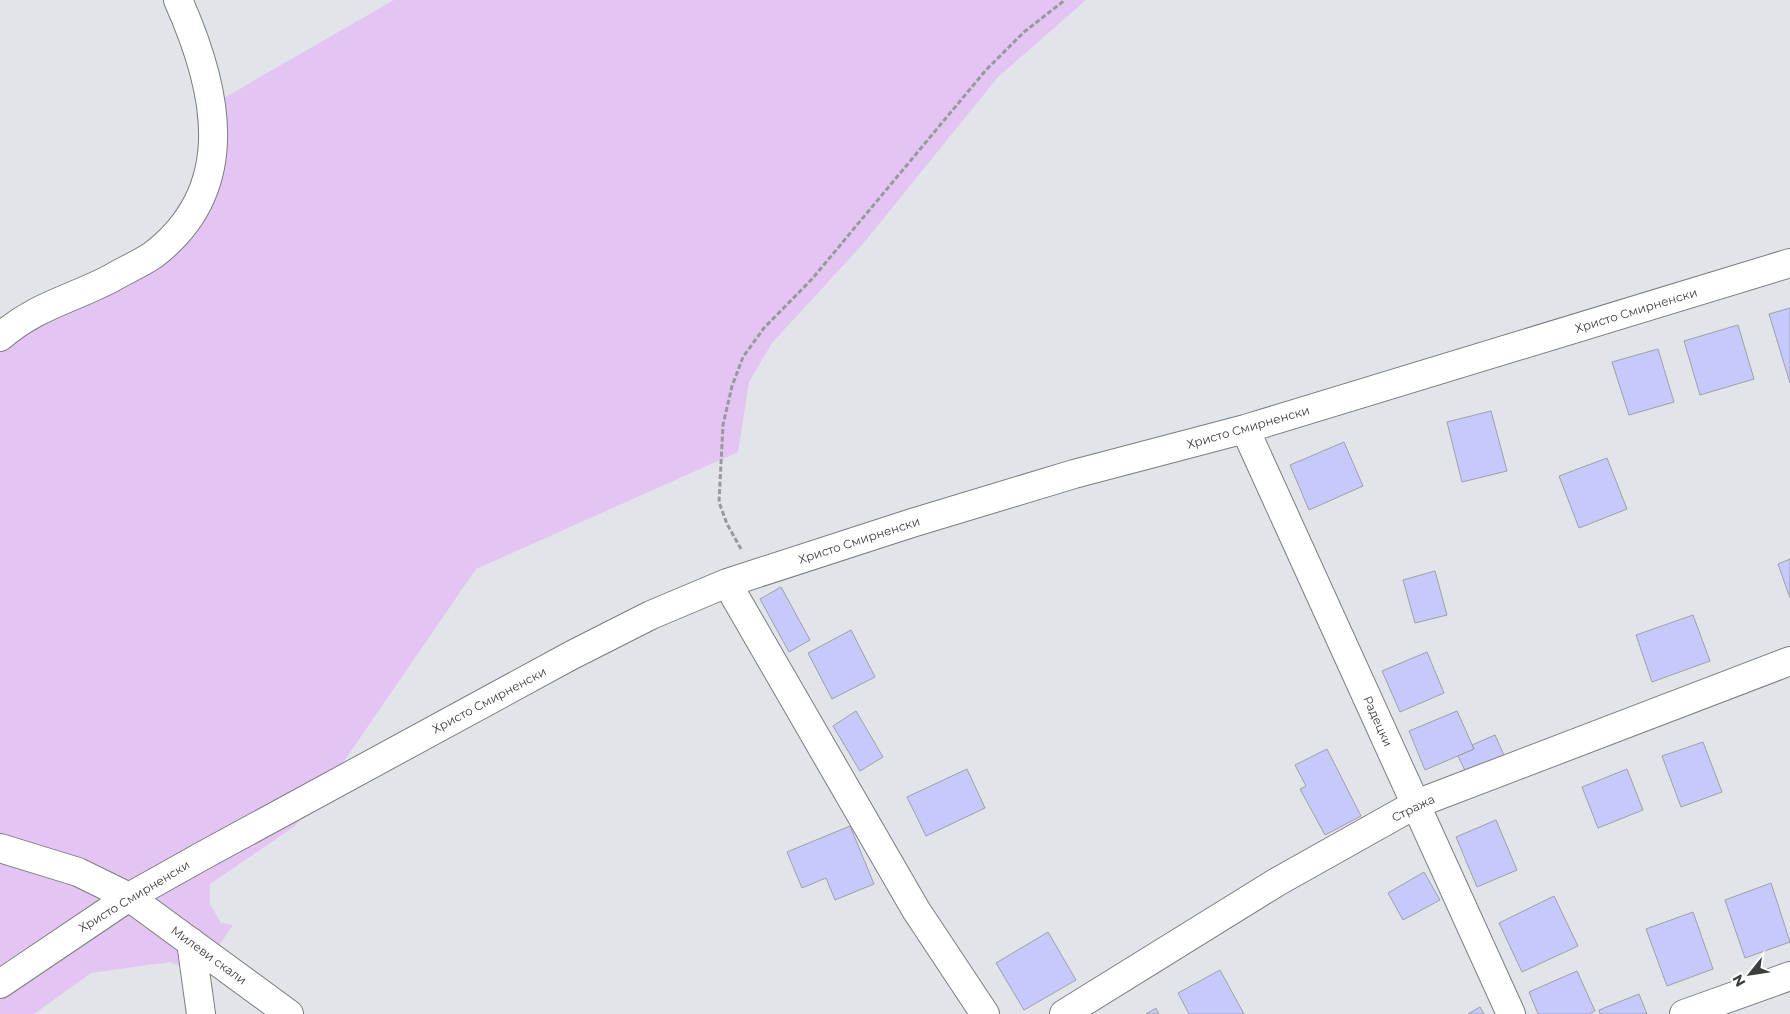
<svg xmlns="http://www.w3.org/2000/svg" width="1790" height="1014" font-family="Montserrat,sans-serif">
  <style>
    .green { fill: #e4c4f2 }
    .building { fill: #c6c9fb; stroke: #a0a0a5 }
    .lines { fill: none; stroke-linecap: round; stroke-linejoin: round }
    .minor-casing { stroke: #7a7d80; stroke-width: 30 }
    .path { stroke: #97999c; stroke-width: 3; stroke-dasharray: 5 2.5; stroke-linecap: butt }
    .minor { stroke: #fff; stroke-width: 28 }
    .labels { text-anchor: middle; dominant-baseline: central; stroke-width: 4; stroke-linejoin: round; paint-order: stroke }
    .street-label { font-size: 12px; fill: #3b3d3e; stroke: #fff }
  </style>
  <rect width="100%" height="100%" fill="#e1e4e8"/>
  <path class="green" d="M394,0H1086L998,77L862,245L772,343L749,382L738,452L476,569L331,780L295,826L210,884V904L221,923L233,925L199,974L170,962L91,973L34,1014H0V346L115,278L162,230L189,189L202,152L196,114Z"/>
  <path class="building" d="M1790,308V383L1769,314Z
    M1738,325L1754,379L1700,395L1684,341Z
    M1658,349L1674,402L1629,415L1612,362Z
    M1491,411L1507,471L1462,482L1447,422Z
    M1344,442L1363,486L1309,510L1290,465Z
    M1607,458L1627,509L1579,528L1559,476Z
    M1790,559V598L1778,564Z
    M1435,571L1447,615L1415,623L1403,580Z
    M781,587L810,640L789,652L760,599Z
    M1693,615L1710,661L1652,682L1636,635Z
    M851,630L875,677L832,699L808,653Z
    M1427,652L1444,693L1400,712L1382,671Z
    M856,711L883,757L860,771L833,726Z
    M1457,711L1474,749L1425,770L1409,731Z
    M1495,735L1507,762L1469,779L1458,756L1474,749L1472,745Z
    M1703,742L1722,792L1681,807L1662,756Z
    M1327,749L1361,816L1325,835L1300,789L1306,786L1295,765Z
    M967,769L985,808L926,836L907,797Z
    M1627,769L1643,810L1598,828L1582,787Z
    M1496,820L1517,870L1477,887L1456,837Z
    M850,826L874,884L835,900L826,878L802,888L787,852Z
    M1424,872L1440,900L1403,920L1388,893Z
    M1771,883L1790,942L1745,958L1725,900Z
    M1554,896L1578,946L1522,972L1499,923Z
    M1693,912L1713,969L1667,986L1646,929Z
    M1048,932L1076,980L1024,1010L996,963Z
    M1220,970L1244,1014H1189L1178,993Z
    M1577,971L1595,1011L1589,1014H1538L1529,992Z
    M1639,994L1647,1014H1600L1599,1010Z
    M1480,1007L1484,1014H1468Z
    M1156,1008L1159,1014H1146Z"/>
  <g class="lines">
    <defs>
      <path id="minor" d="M0,337C36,306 69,300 110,279C123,271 140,264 153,255C241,188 217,87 178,0
        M1245,429L1511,1014
        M727,583L916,910L985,1014
        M0,848L78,872L129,897L289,1014
        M191,942L201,1014
        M0,984L129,897L204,855L572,655L651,615L727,583L912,523L1074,474L1245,429L1790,263
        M1064,1014L1277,882L1416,804L1790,661
        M1684,1014L1790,976"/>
    </defs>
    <use href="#minor" class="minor-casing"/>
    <path class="path" d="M741,549L727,524L719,502L723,425L732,386L743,357L764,328L812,279L986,70L1024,32L1065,0"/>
    <use href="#minor" class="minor"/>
  </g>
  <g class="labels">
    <g class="street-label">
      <text transform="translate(1636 310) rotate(-17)">Христо Смирненски</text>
      <text transform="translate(1248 427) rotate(-16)">Христо Смирненски</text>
      <text transform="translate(859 540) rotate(-18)">Христо Смирненски</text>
      <text transform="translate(489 700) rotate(-28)">Христо Смирненски</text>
      <text transform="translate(1378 721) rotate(66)">Радецки</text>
      <text transform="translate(1413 808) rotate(-26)">Стража</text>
      <text transform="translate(134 896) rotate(-31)">Христо Смирненски</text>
      <text transform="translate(209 955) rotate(36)">Милеви скали</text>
    </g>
  </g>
  <g transform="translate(1750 974) rotate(240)" stroke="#ffffff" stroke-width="4" paint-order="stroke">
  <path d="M0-4L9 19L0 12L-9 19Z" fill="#3b3d3e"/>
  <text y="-8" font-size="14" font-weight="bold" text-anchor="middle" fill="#3b3d3e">N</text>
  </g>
</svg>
